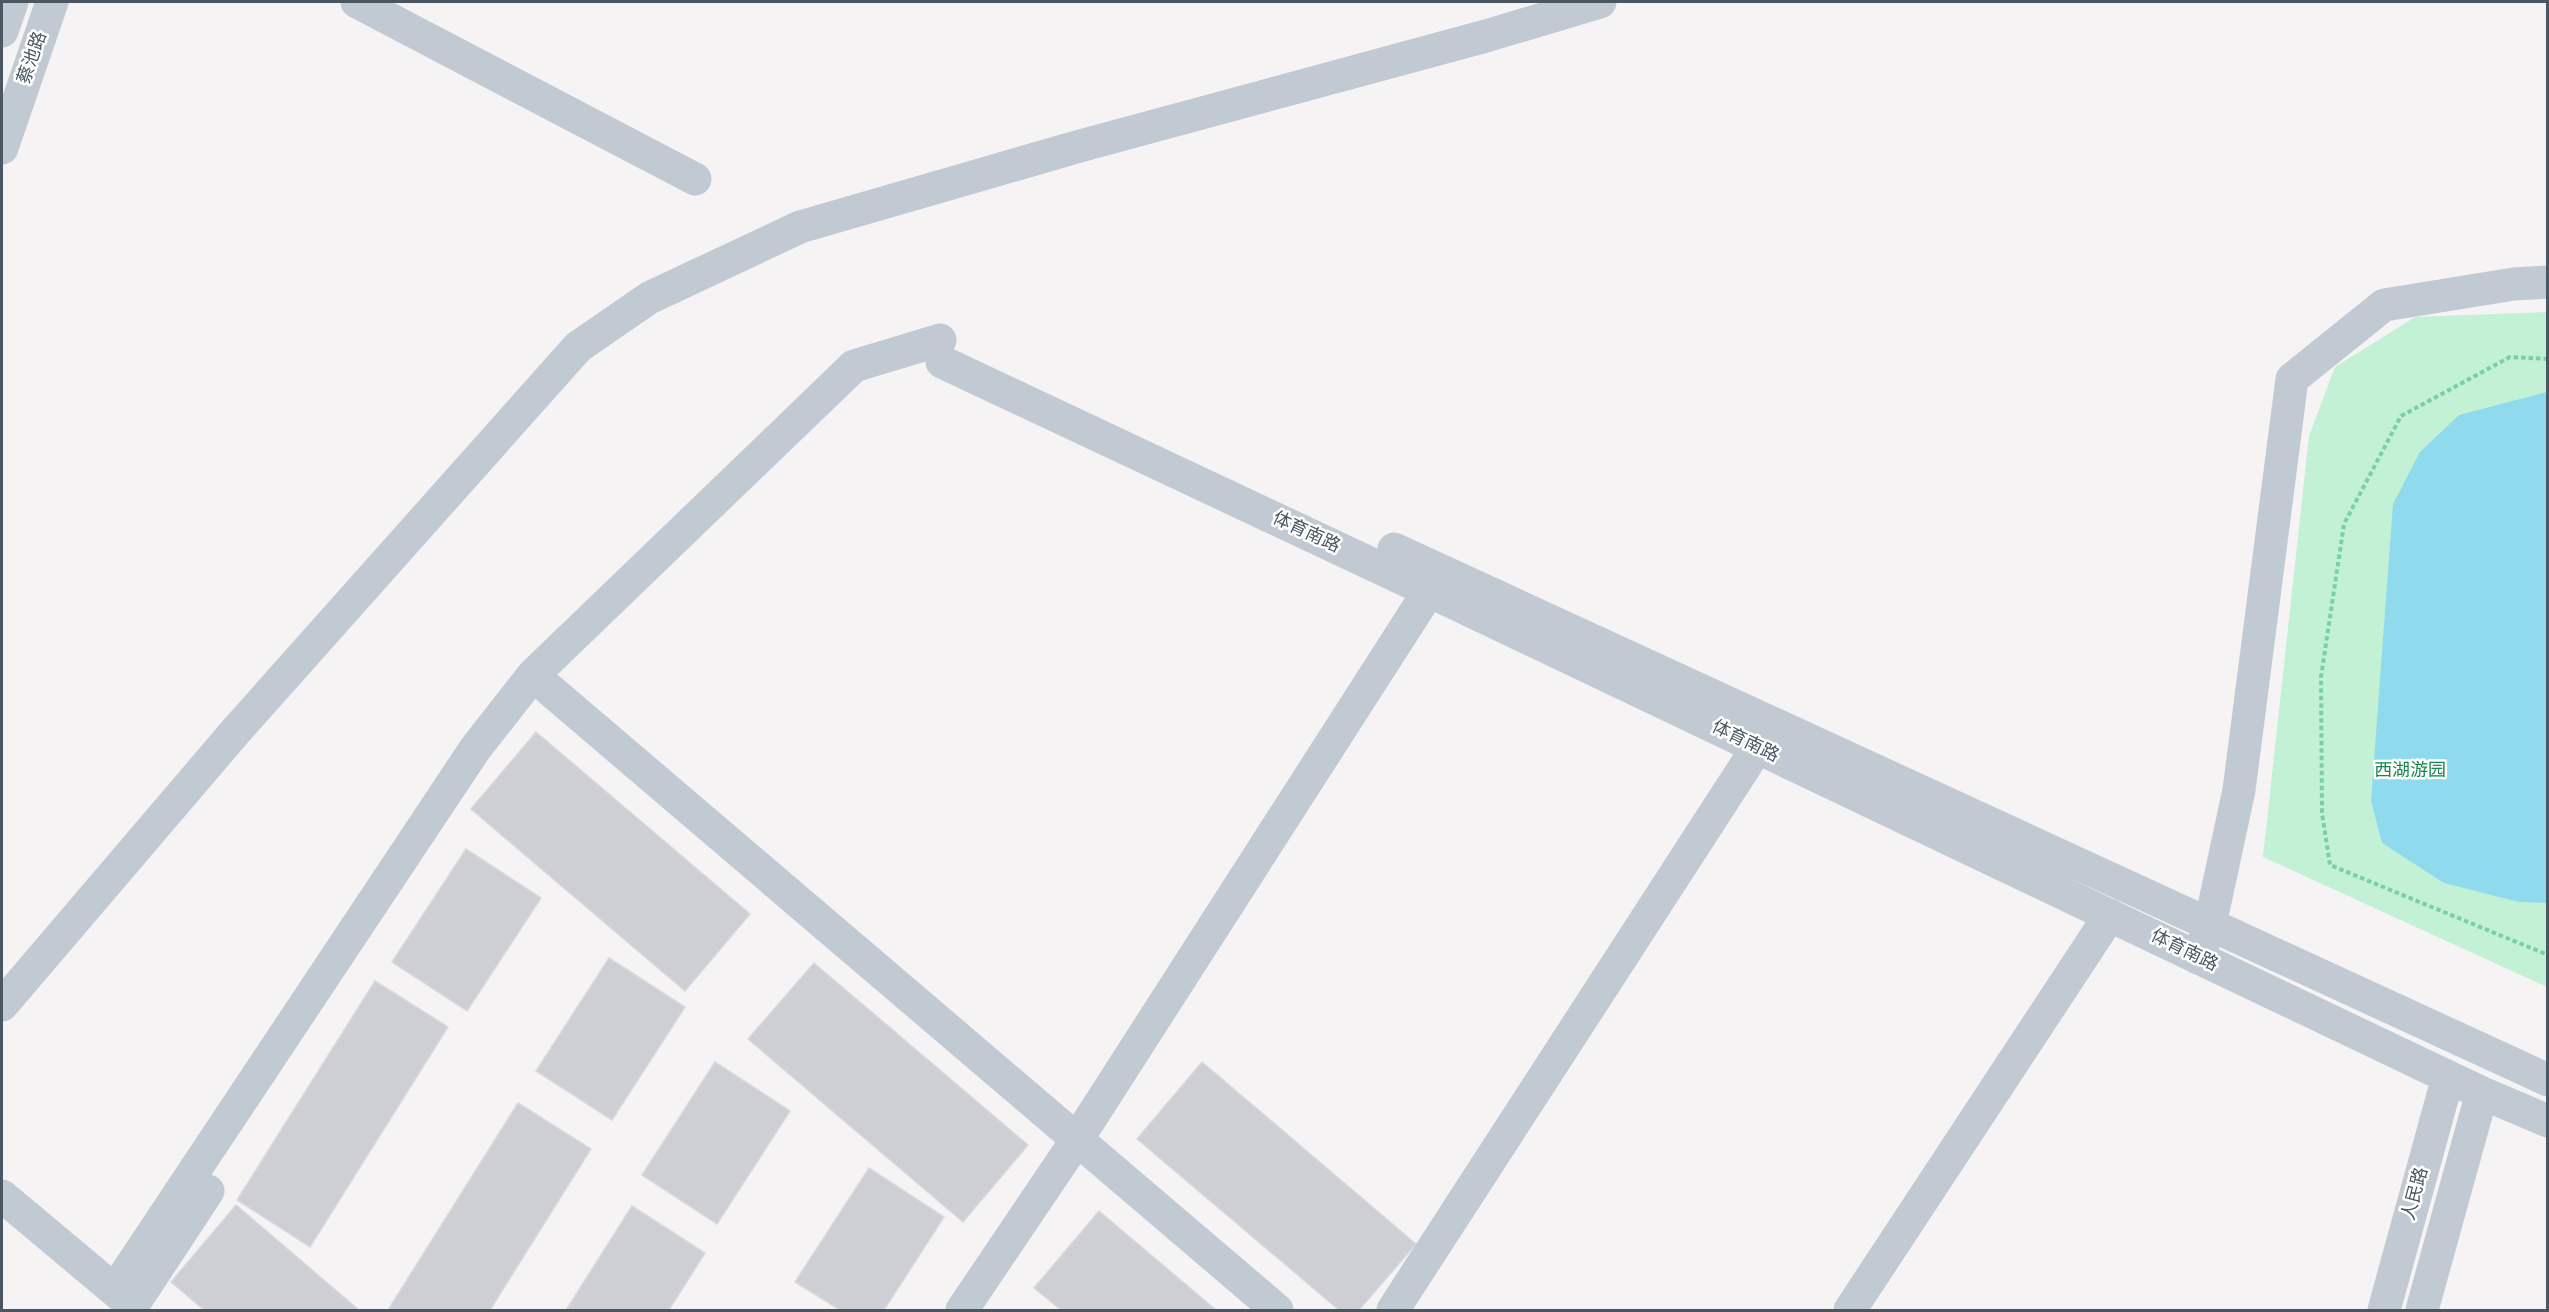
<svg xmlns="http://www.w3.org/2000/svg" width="2549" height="1312" font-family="Overpass,'Noto Sans SC',sans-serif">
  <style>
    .green { fill: #c3f1d5 }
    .water { fill: #90daee }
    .building { fill: #cdcfd5; stroke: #d7d9de; stroke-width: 1.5 }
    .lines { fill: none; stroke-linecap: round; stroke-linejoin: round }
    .path { stroke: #7ad0a6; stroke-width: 4; stroke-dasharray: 4.5 3; stroke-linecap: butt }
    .minor { stroke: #c1cad2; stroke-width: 33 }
    .tertiary { stroke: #c1cad2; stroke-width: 33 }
    .labels { text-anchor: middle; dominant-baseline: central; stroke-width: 5; stroke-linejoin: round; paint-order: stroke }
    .street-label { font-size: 18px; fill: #4a5661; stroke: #fff }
    .park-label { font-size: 18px; fill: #17864f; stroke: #fff }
  </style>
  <rect width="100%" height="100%" fill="#f5f3f3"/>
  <path class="green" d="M2547,312V987L2263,857L2309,436L2335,367L2415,317Z"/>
  <path class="water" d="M2547,392V903L2519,902L2444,883L2382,843L2371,801L2393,504L2420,452L2459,415Z"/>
  <path class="building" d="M536,732L750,914L685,991L471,809Z
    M466,849L541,898L467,1011L392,962Z
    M609,958L685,1007L612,1120L536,1071Z
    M814,963L1028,1145L963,1222L748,1039Z
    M375,981L448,1027L310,1247L237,1200Z
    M715,1062L790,1111L717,1224L642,1175Z
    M1202,1062L1416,1244L1359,1310H1339L1137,1139Z
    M518,1103L591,1149L490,1310H388Z
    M869,1168L944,1217L884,1310H840L795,1282Z
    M236,1205L359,1310H204L171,1282Z
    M632,1206L705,1253L669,1310H566Z
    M1099,1211L1216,1310H1061L1034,1288Z"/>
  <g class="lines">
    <path class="path" d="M2548,359L2510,357L2401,416L2344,524L2321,677L2322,813L2330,865L2548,955"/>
    <path class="minor" d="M357,2L695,179
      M549,689L1277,1310
      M2198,958L2210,925L2239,790L2292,379L2384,305L2514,284L2548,282
      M2,1005L235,732L578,347L649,298L800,227L1080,146L1486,36L1600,2
      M2,1196L131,1304
      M115,1290L475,749L533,675L854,366L940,340
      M133,1305L208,1191
      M962,1310L1076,1141L1429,591
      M1393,1310L1757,748
      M1850,1310L2110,915"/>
    <path class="tertiary" d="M2,31L12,2
      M2,148L52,2
      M942,362L1429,591L2482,1093L2548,1121
      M1394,549L2548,1080
      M2384,1310L2448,1077
      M2422,1310L2482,1093"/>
  </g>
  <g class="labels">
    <g class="street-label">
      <text transform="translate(33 58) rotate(-71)">蔡池路</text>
      <text transform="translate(1306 533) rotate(25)">体育南路</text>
      <text transform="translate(1745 742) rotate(26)">体育南路</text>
      <text transform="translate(2184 951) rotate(26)">体育南路</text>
      <text transform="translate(2416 1194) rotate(-75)">人民路</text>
    </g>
    <g class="park-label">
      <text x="2410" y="771">西湖游园</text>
    </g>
  </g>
  <rect width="2549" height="1312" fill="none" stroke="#4a5661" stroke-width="6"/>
</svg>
